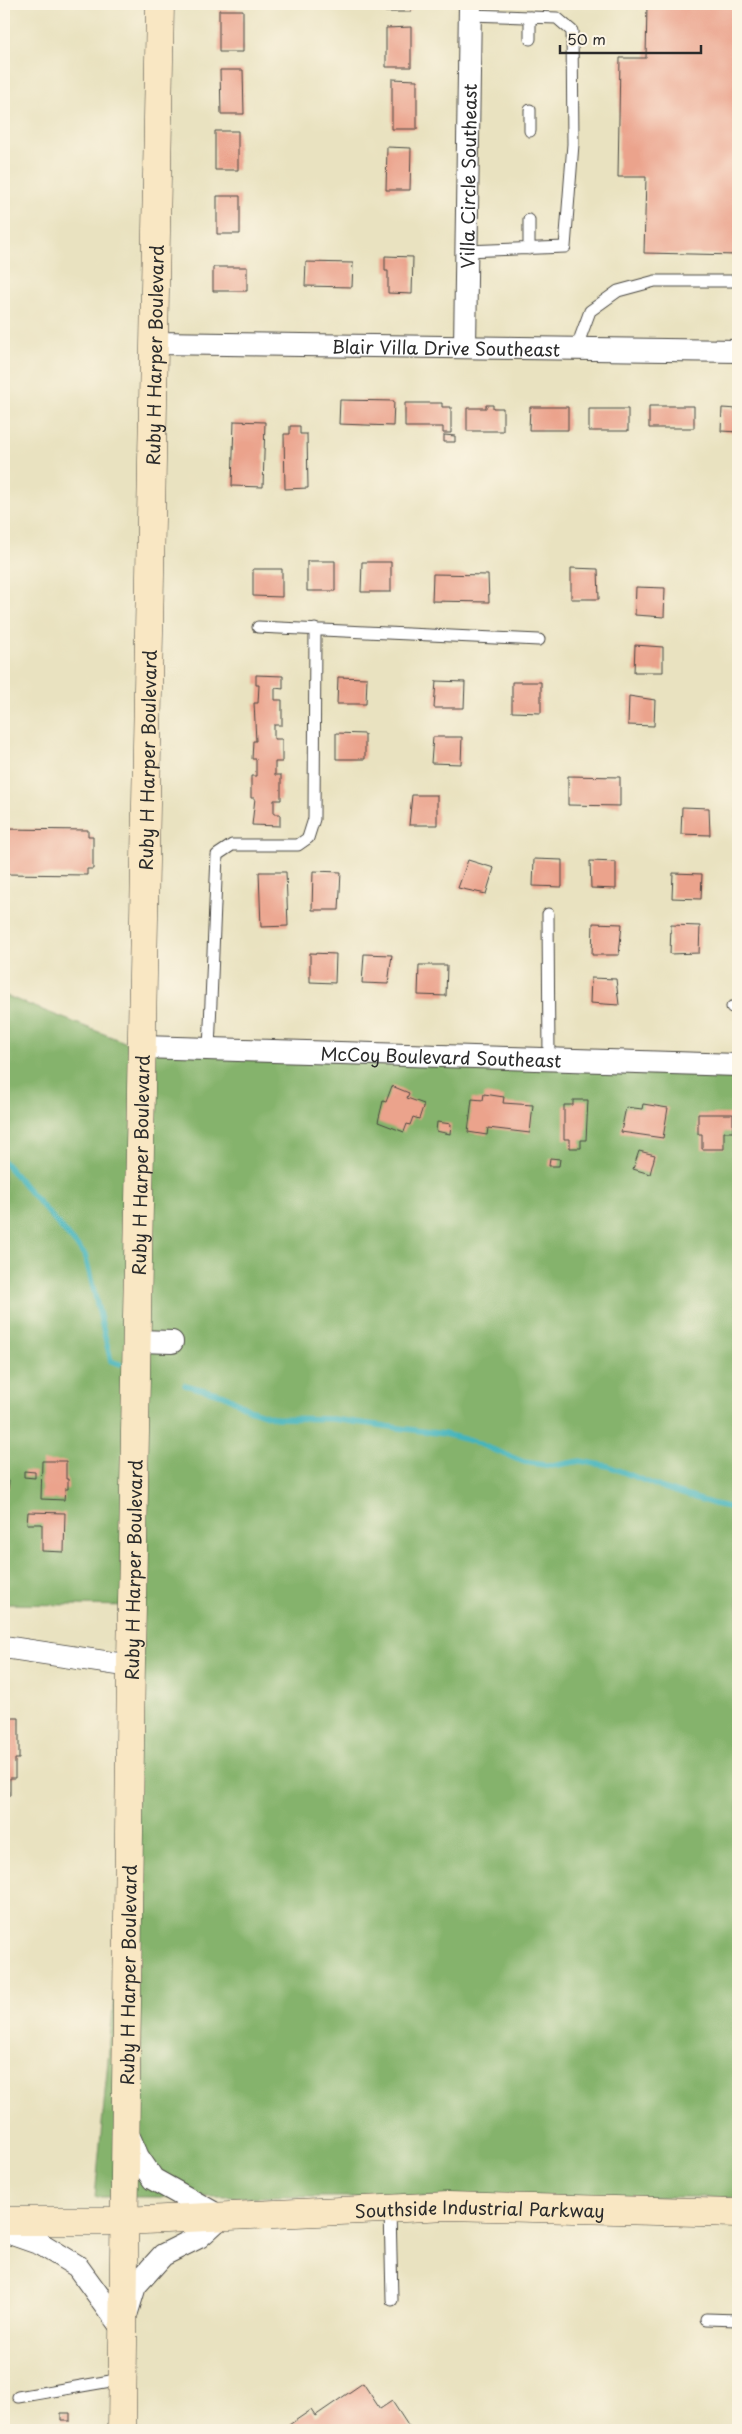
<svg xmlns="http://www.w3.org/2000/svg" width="742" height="2434" font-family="'Playpen Sans',sans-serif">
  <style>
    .forest { fill: #85b36c; stroke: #586f4c }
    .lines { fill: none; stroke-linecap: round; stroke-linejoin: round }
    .stream { stroke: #44b4bb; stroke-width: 5.5 }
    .building { fill: #eba38c }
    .lane-casing { stroke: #484641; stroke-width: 13 }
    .street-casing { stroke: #484641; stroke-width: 24 }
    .secondary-casing { stroke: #484641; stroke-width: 29 }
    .lane { stroke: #fff; stroke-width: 11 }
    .street { stroke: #fff; stroke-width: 22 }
    .secondary { stroke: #f9e7c3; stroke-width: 28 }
    .labels { text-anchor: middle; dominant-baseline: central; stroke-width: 4; stroke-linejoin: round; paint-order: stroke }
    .street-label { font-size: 18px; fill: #2b2b2b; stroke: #fcf5e5 }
  </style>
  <rect width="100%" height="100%" fill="#fcf5e5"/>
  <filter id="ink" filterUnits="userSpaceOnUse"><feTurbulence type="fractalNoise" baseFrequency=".02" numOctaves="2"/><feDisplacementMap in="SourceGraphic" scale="10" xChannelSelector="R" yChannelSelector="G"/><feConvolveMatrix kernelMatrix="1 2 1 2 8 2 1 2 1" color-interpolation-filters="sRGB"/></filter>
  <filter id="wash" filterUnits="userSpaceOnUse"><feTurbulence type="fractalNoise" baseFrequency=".0096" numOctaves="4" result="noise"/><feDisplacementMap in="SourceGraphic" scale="20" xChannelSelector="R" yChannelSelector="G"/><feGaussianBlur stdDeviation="1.12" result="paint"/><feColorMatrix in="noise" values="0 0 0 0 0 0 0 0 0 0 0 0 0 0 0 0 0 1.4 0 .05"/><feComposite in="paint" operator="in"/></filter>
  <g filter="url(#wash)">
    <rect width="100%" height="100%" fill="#e9e2c0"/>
    <path class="forest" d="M4,995L135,1046L738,1064V2197H95L129,1839L135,1606L4,1604Z"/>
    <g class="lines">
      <path class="stream" d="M4,1162L85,1255L111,1361L120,1364
        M185,1385L224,1395L249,1409L276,1418L332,1419L444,1434L472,1441L524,1462L552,1466L580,1461L608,1466L660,1487L714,1504L738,1509"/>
    </g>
    <g id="blocks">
      <path class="building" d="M385,4H411V12H385Z
        M647,4H738V255L644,253L646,177H618L620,58H646Z
        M219,10H243V52H219Z
        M411,27V67H386V28Z
        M220,70H243L244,114H221Z
        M392,79L417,80V129H392Z
        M215,131H238V170H215Z
        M387,147L411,148L410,190H386Z
        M217,196H240V234H217Z
        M385,256L413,257L412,294L388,293V271H385Z
        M306,262L353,263L352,287L305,286Z
        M213,267H247V291H213Z
        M340,400L394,401L393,426L339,424Z
        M405,403H442V407H451V433H443V427H405Z
        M486,405H493V408H503V431H467V408H486Z
        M649,406H694V428H649Z
        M530,407H568V430H529Z
        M722,408L738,409V432L721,431Z
        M589,409H628V431H589Z
        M234,421L265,422L263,487L232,486Z
        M290,426H300V434H307L308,488L285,489L284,434H290Z
        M444,435L455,436V442H444Z
        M307,561H335V591H307Z
        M362,562H391V592H361Z
        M571,568L598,569L599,599H571Z
        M253,569H282V597L253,596Z
        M433,574L488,575L489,602L432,601Z
        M636,587L665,588L664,617L635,615Z
        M635,645L663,647V672H634Z
        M256,675L283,676V689L275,688V700H282V725H274V739H282V762H275V775H281V800H274V814H280V826L252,825L255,798H251V776H256V759H252L253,741H256L254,703H258L259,685H256Z
        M338,677L367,678L366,704H337Z
        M436,681L465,682L464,708H434Z
        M512,682H541V713L512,712Z
        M629,696L655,700L654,726L628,725Z
        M336,733L365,734V759H336Z
        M433,737H462L461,764L431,763Z
        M568,776L620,777V806L568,805Z
        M412,795H437V825H409Z
        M682,807L709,808L710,835L681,834Z
        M736,809H738V836H736Z
        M4,829L88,830V836H93V869H87V875L4,874Z
        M534,859L562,860V887L533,886Z
        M468,860L494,868L486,894L458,888Z
        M590,861L616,862V889L591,888Z
        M313,871L341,872L339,910H312Z
        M259,872H286L288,926L261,927Z
        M673,873L702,874L701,899L672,898Z
        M593,923L622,924L619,955H592Z
        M671,925L700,926L699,953L670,954Z
        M310,953L336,954L335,983L310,982Z
        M364,954L392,955L388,984L362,983Z
        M419,965H447L446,996L418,995Z
        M591,978L616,979L619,1005L590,1003Z
        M392,1086L409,1093L407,1098L424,1104L419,1119L413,1117L410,1125L407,1124L404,1132L378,1122L383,1101L386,1102Z
        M484,1094L504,1097L503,1103L533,1105L530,1133L488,1128L487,1135L468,1132L472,1099L483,1100Z
        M573,1100H588L586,1140H581V1148H570V1139H564V1105H573Z
        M643,1104L668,1108L663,1138L621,1132L626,1107L642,1109Z
        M698,1114H733V1132H724V1149H702V1134H698Z
        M437,1122L451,1124L450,1134L436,1131Z
        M639,1151L655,1155L650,1174L633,1169Z
        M550,1158L560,1159L559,1166H549Z
        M42,1461H66V1479H68V1489H65L64,1500L41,1499Z
        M24,1471L35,1472V1478L24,1477Z
        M4,1480L9,1481L8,1489H4Z
        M28,1512L65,1513L64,1552L42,1551V1524H27Z
        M4,1718H19V1759H15V1778H10V1795H4Z
        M363,2383L380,2409L392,2401L411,2430H289L286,2427L311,2410L315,2416Z
        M61,2413H70V2421H61Z"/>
    </g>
  </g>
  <g filter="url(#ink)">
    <use href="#blocks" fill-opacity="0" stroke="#484641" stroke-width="1"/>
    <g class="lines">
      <defs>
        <path id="lane" d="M530,17V39
          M530,131V110
          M529,220V249
          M466,251L565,247L573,144L572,31L557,18L469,15
          M576,349L590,311L618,291L655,281H738
          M258,627L539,640
          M548,914L549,1060
          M732,1007L738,1008
          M209,1050L217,855L232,845H298L308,838L314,819L315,629
          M390,2209L392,2300
          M706,2319L738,2320
          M18,2397L122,2379"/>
        <g id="street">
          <path id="s1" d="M155,343L738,351"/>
          <path id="s2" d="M465,347L470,4"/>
          <path id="s3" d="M142,1047L738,1065"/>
          <path d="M138,1341L172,1342"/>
          <path d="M4,1647L118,1664L131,1661"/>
          <path d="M126,2130L138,2157L153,2179L221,2217L199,2237L163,2255L135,2286L127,2312"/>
          <path d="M4,2231L41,2244L77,2266L122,2328"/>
        </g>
        <g id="secondary">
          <path id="s4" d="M4,2221H123L448,2206L738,2213"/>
          <path id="s5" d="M122,2430L131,1661L160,4"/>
        </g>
      </defs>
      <use href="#lane" class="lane-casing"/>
      <use href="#street" class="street-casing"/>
      <use href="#secondary" class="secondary-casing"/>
      <use href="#lane" class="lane"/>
      <use href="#street" class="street"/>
      <use href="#secondary" class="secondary"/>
    </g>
  </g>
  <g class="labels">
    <g class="street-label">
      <text stroke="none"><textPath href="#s2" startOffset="171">Villa Circle Southeast</textPath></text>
      <text stroke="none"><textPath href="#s1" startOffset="291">Blair Villa Drive Southeast</textPath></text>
      <text stroke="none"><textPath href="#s5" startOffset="2075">Ruby H Harper Boulevard</textPath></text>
      <text stroke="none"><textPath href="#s5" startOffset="1670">Ruby H Harper Boulevard</textPath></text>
      <text stroke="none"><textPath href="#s3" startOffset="299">McCoy Boulevard Southeast</textPath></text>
      <text stroke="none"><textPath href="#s5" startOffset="1265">Ruby H Harper Boulevard</textPath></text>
      <text stroke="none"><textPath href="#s5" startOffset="860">Ruby H Harper Boulevard</textPath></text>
      <text stroke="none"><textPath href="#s5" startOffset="455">Ruby H Harper Boulevard</textPath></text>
      <text stroke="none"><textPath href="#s4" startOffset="476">Southside Industrial Parkway</textPath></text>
    </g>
  </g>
  <rect width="742" height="2434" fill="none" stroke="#fcf5e5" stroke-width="20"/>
  <path d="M560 45v8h141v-8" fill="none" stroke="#2b2b2b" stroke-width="2.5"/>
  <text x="567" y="45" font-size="15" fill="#2b2b2b" stroke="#fcf5e5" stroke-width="4" paint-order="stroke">50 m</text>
</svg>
